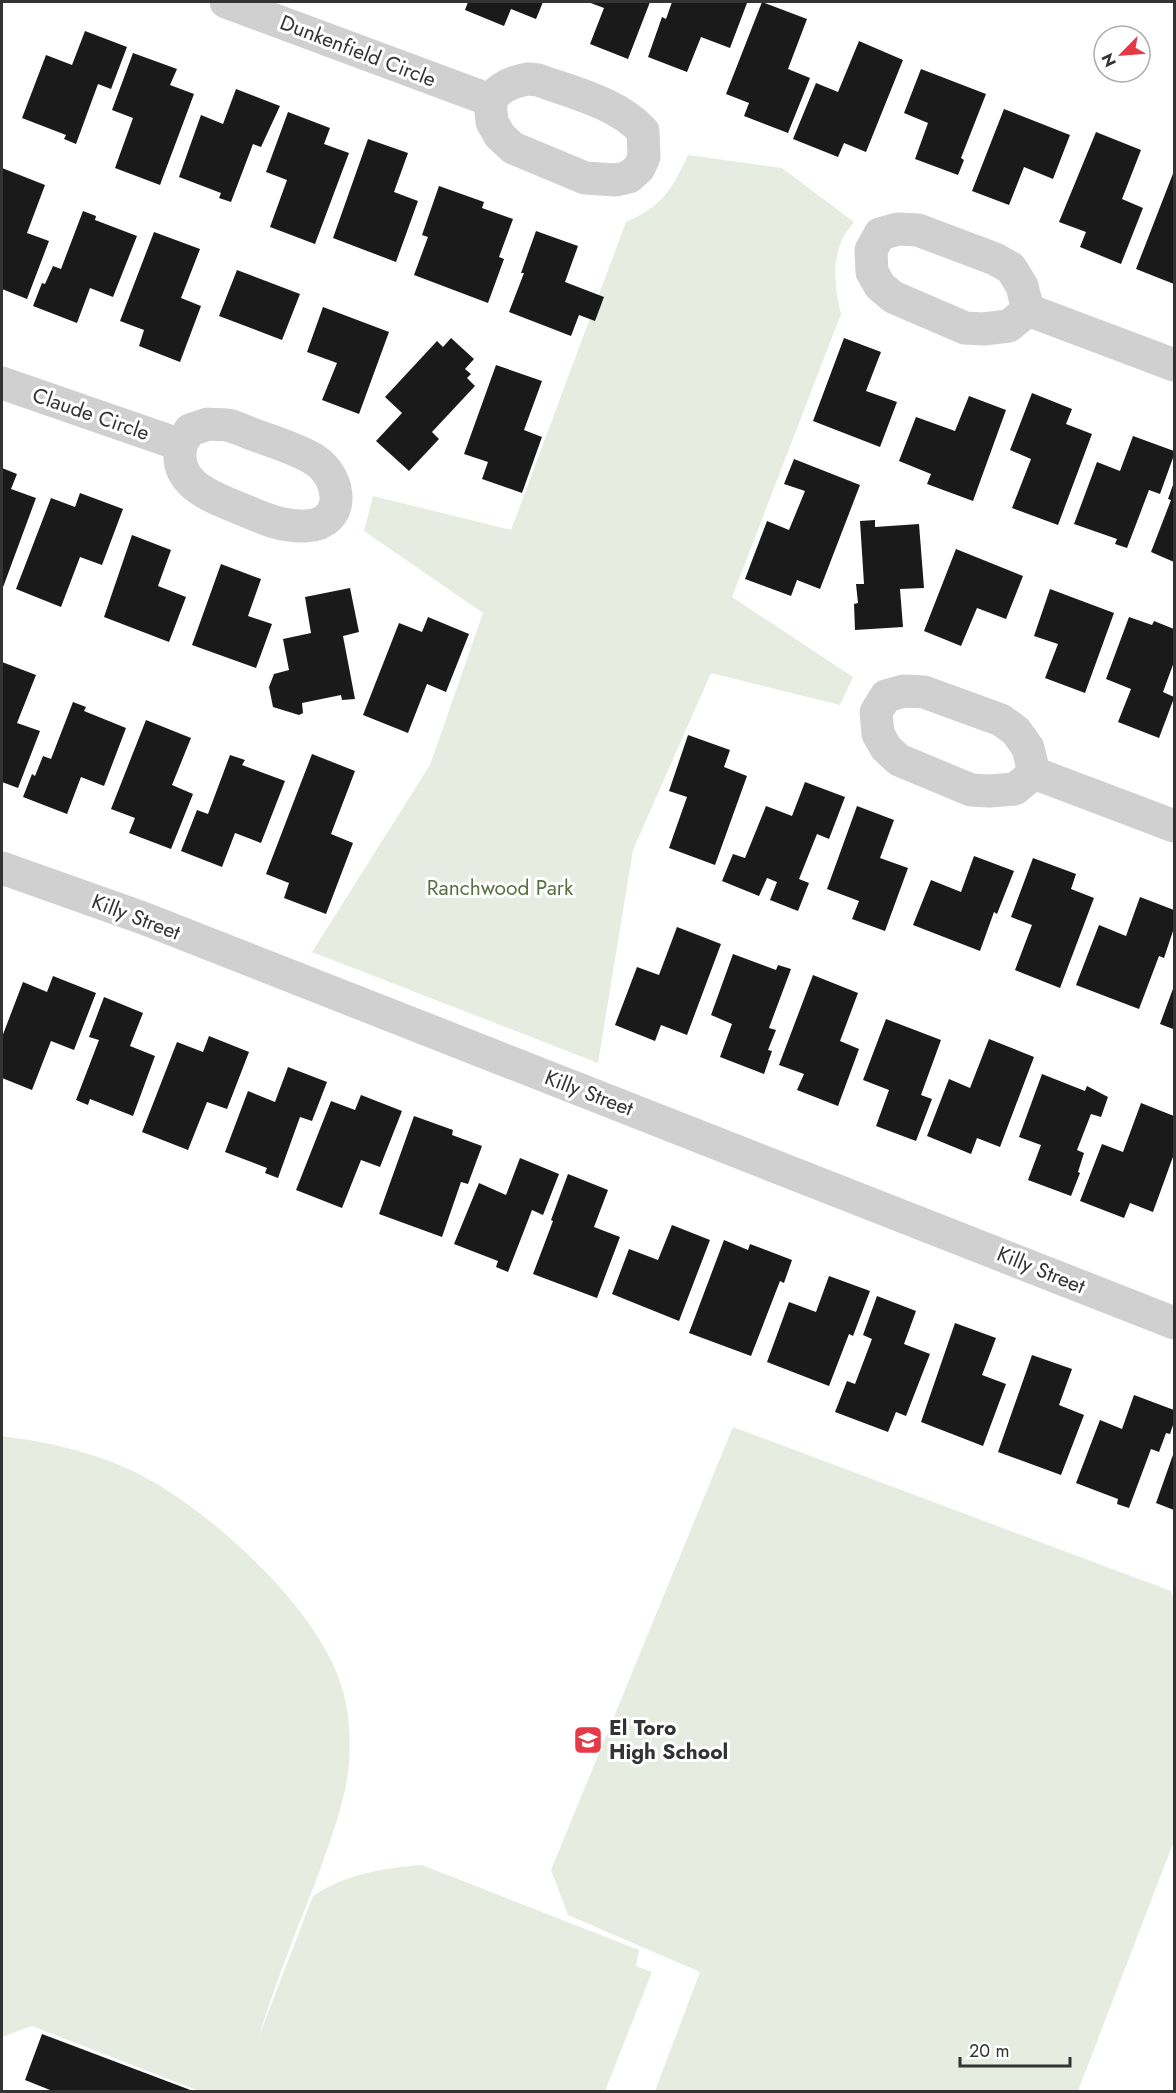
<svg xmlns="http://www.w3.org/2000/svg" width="1176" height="2093" viewBox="0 0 1176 2093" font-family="Jost,sans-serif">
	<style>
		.green { fill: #e6ecdf }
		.building { fill: #1a1a1a }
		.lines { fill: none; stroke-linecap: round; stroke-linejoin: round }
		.minor { stroke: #d0d0d0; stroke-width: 33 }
		.labels { text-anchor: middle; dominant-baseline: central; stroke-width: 6; stroke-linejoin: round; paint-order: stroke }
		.street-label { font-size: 21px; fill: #333; stroke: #fff }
		.park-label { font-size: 21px; fill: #56703f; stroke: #fff }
		.poi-label { font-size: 21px; font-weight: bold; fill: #333; stroke: #fff; text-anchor: start }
	</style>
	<rect width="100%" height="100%" fill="#fff"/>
	<path class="green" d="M688 155 782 168 854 222C850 228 843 235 841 242 832 266 835 290 841 314L732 597 853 677 840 705 711 673 633 850 598 1063 312 952 430 765 483 613 364 531 373 496 511 530 626 222C662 206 672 190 688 155Z
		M733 1427 1171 1591 1174 1600V1841L1078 2091H655L700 1972 568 1915 551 1870Z
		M2 1436C47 1442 95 1452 137 1473 208 1509 309 1600 338 1676 349 1705 351 1734 349 1765 346 1799 331 1838 320 1870 299 1925 276 1980 259 2036L313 1896C345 1874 384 1868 422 1865L639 1950 636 1966 652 1972 605 2091H199L32 2026 2 2037Z"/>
	<path class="building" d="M468 2H543L536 19 511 9 504 26 465 10Z
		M588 2H650L628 59 590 44 604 8Z
		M672 2H743L747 3 730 48 701 37 687 72 648 57 662 17 666 19Z
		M762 2 807 19 788 69 810 78 788 133 744 116 749 103 726 94Z
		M85 31 127 47 111 89 98 84 76 144 64 139 66 135 22 118 46 55 72 65Z
		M859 41 903 60 866 152 844 143 838 157 793 139 816 83 838 92Z
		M133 53 177 69 170 85 194 94 160 185 115 168 133 118 112 110Z
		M921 69 986 94 961 158 964 160 958 175 915 159 928 123 904 113Z
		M236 89 280 106 261 147 253 144 231 202 219 198 221 193 179 177 201 115 223 124Z
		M1004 109 1070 135 1053 179 1024 167 1009 205 972 191Z
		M288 112 330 128 324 144 349 153 315 244 270 227 287 180 266 172Z
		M1096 132 1141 150 1122 199 1143 208 1121 264 1080 247 1086 232 1059 222Z
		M368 139 408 153 394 192 418 201 396 262 333 238Z
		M2 168 45 185 27 233 49 241 27 299 2 289Z
		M1174 171V284L1136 269Z
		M439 186 484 202 482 208 513 219 499 257 504 259 488 303 414 275 428 237 422 235Z
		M83 211 96 216 95 220 137 236 113 297 90 288 77 323 33 306 42 283 45 284 53 266 61 269Z
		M536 231 578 246 565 282 604 297 595 321 579 315 571 336 509 312 524 273H521Z
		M154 232 200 249 181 298 201 306 180 362 139 346 144 330 120 321Z
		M237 270 300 294 282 340 219 316Z
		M323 307 389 332 359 414 322 400 337 363 307 352Z
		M451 338 474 359 465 369 471 374 467 378 475 386 432 432 439 439 409 471 376 441 402 413 385 397 437 341 443 347Z
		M844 338 881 352 866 391 897 402 880 447 813 421Z
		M496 365 542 381 524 430 542 437 522 493 482 479 488 462 464 454Z
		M1032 393 1072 409 1066 424 1092 434 1058 525 1012 508 1031 459 1010 450Z
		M969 396 1006 410 973 501 927 484 931 474 899 461 916 417 955 431Z
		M1133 436 1174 451V455L1160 494 1149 490 1127 548 1115 544 1117 539 1074 524 1097 462 1120 471Z
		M794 459 860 485 820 589 797 580 791 596 745 579 767 521 789 530 805 491 784 484Z
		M2 468 17 474 11 489 36 498 2 590Z
		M1174 482V562L1151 552 1171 500 1168 499Z
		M80 493 123 509 102 565 80 557 61 607 16 589 51 498 75 507Z
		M875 520V527L919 524 924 588 900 589 903 627 855 630 854 604 858 603 856 584H864L860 521Z
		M132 535 171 550 158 586 186 597 169 642 104 617Z
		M956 549 1023 576 1006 619 977 608 961 646 924 631Z
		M221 564 261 579 248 616 272 624 256 668 192 645Z
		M350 588 359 632 343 636 355 699 342 700 341 695 302 703 303 713 299 715 273 707 269 687 274 674 289 670 283 639 311 633 305 597Z
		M1050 589 1114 613 1085 693 1045 678 1058 644 1034 636Z
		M428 617 469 634 446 692 427 684 408 733 363 715 399 623 422 632Z
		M1129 617 1152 625 1154 621 1174 629V662L1163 692 1174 697V698L1159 738 1118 722 1131 689 1106 679Z
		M2 662 36 675 17 723 40 731 18 788 2 782Z
		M73 702 86 707 84 711 126 728 104 786 81 777 67 814 23 797 32 774 35 776 43 756 51 759Z
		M146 720 191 738 172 785 193 794 171 849 129 833 135 818 111 809Z
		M688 735 730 750 724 767 747 776 715 865 669 848 687 797 669 791Z
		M312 754 355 771 331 834 353 843 326 914 284 898 289 883 266 874Z
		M230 755 245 760 242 765 285 781 261 843 235 833 222 867 181 851 197 810 208 814Z
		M805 782 845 797 829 839 817 834 799 879 809 883 798 911 770 900 777 882 767 878 759 896 722 881 733 854 745 858 766 806 792 816Z
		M857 806 894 820 880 858 908 868 885 931 852 919 859 901 827 889Z
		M974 856 1014 871 997 914 994 912 980 951 913 925 931 880 961 892Z
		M1033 858 1076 874 1071 889 1094 898 1060 988 1015 970 1032 925 1011 917Z
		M1140 897 1174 910V928L1164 958 1159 956 1139 1009 1076 985 1099 925 1126 936Z
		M677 927 721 944 687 1035 661 1025 655 1041 615 1025 637 967 659 975Z
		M733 954 776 970 778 965 791 969 769 1028 776 1030 768 1050 772 1051 764 1074 720 1057 732 1024 711 1015Z
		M813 975 858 993 840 1041 859 1049 838 1106 797 1090 804 1074 779 1065Z
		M53 976 96 993 74 1050 51 1041 32 1090 2 1078V1037L23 982 47 992Z
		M1174 986V1024L1173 1029 1160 1024Z
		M104 997 143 1013 130 1046 155 1056 133 1116 90 1099 88 1105 76 1100 99 1040 89 1037Z
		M886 1019 941 1040 921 1095 932 1099 916 1141 876 1126 889 1090 863 1080Z
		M209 1036 249 1052 227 1109 207 1102 188 1150 142 1132 177 1042 203 1052Z
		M989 1039 1034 1057 1000 1147 977 1138 971 1154 927 1136 949 1079 970 1088Z
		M288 1067 327 1082 312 1121 300 1117 278 1178 265 1173 267 1168 225 1152 248 1091 275 1102Z
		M1042 1074 1085 1091 1087 1086 1108 1097 1101 1117 1091 1114 1077 1150 1084 1153 1078 1172 1080 1173 1071 1196 1028 1180 1041 1145 1019 1137Z
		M361 1095 402 1111 380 1167 361 1160 342 1208 296 1190 331 1101 355 1110Z
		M1141 1103 1174 1116V1154L1153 1212 1130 1203 1124 1218 1080 1201 1102 1144 1123 1152Z
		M414 1116 453 1130 452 1135 482 1146 468 1184 461 1182 442 1237 379 1214Z
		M520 1158 559 1174 543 1215 532 1210 508 1272 496 1267 498 1261 454 1244 479 1183 506 1195Z
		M568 1174 608 1190 594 1227 620 1237 597 1298 533 1274 553 1221 551 1220Z
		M672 1225 710 1240 679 1321 612 1294 629 1249 658 1260Z
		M724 1240 748 1250 750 1244 792 1260 784 1283 780 1281 751 1356 689 1333Z
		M829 1276 870 1291 853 1336 849 1334 829 1386 767 1362 789 1302 816 1312Z
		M877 1296 916 1311 904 1344 930 1354 906 1416 896 1412 888 1432 835 1412 847 1381 855 1384 872 1339 863 1335Z
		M955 1323 996 1338 982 1375 1006 1384 983 1446 921 1422Z
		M1032 1355 1072 1369 1059 1405 1084 1415 1061 1475 998 1452Z
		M1134 1395 1174 1410V1422L1170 1434 1166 1433 1159 1452 1151 1449 1129 1508 1117 1504 1118 1499 1076 1483 1100 1420 1122 1429Z
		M1174 1452V1510L1156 1503Z
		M42 2034 193 2091V2092H55L25 2080Z"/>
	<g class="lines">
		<path class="minor" d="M226 2 490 100
			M528 79 538 80C574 93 617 103 643 131L644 157 639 168 629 177 616 180 585 178 513 148 500 136 492 122 490 100C500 87 511 82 528 79Z
			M898 229 918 230 995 259 1011 268 1022 286 1028 310 1009 326 983 329 965 328 893 297 880 286 872 272 871 250 880 234Z
			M1028 310 1174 365
			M2 383 181 445
			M208 424C214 425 220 424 226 425 235 426 244 431 252 434 273 442 296 448 315 460 342 478 347 524 306 526 282 527 262 518 241 509 213 497 173 485 181 446 182 441 187 435 190 430Z
			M904 691 924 692 1001 720 1016 731 1028 748 1034 773 1015 789 989 791 971 790 899 760 886 748 878 734 876 712 886 696Z
			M1034 773 1174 826
			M2 868 143 918 1174 1323"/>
	</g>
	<defs>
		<g id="school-square" transform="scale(1.5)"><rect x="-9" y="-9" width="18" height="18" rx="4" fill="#e63946" stroke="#fff"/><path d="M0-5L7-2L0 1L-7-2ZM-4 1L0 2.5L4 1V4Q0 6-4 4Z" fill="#fff"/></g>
	</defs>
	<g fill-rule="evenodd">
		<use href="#school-square" x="588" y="1740"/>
	</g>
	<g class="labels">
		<g class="street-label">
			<text transform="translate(358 51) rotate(21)">Dunkenfield Circle</text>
			<text transform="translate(91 414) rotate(19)">Claude Circle</text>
			<text transform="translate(136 917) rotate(21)">Killy Street</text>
			<text transform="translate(589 1093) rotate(21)">Killy Street</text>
			<text transform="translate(1041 1270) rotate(22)">Killy Street</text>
		</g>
		<g class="park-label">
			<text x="500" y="888">Ranchwood Park</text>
		</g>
		<g class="poi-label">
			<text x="609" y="1728">El Toro<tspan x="609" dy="24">High School</tspan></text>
		</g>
	</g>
	<rect width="1176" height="2093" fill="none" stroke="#333333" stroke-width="6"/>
	<g transform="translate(1122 54) rotate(245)"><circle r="28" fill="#ffffff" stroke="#adadad" stroke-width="1.5"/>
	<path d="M0-4.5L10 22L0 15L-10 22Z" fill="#e63946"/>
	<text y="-9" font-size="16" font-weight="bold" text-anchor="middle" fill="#333333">N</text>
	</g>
	<path d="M960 2057v9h110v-9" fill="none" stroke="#333333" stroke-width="3"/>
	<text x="969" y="2057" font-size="18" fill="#333333" stroke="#ffffff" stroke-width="4.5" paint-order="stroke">20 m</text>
</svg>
